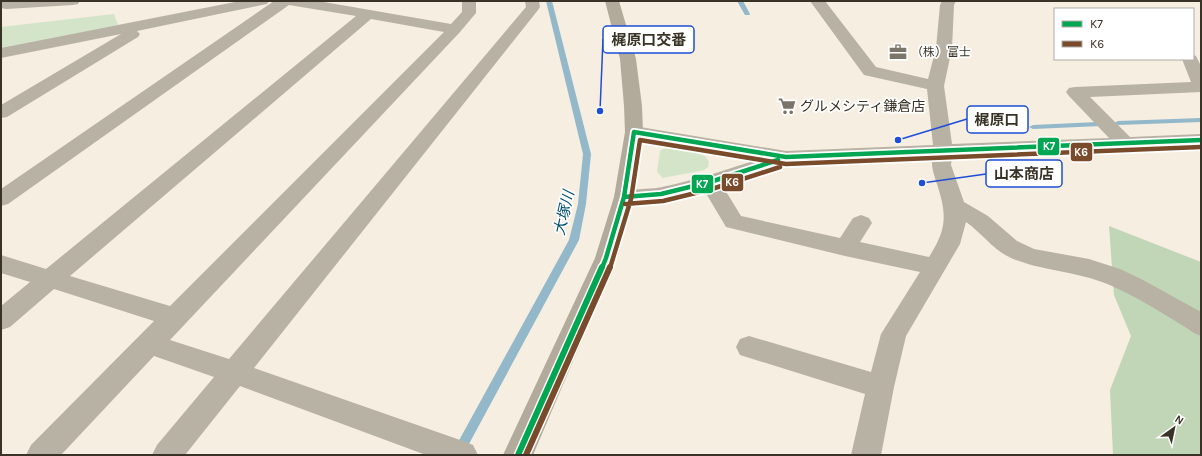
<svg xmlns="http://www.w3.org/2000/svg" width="1202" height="456" viewBox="0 0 1202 456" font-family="Karla,'Noto Sans JP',sans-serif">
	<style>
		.green { fill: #d4e4c9 }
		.forest { fill: #c1d5b7 }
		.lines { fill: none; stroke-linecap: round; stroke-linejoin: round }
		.stream { fill: #92b8ca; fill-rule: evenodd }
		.minor { fill: #b8b2a4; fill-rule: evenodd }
		.major { fill: #b2ab9c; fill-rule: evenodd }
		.bus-1-far1-casing { stroke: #fff; stroke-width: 8 }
		.bus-1-casing { stroke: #fff; stroke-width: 9 }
		.bus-2-far1-casing { stroke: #fff; stroke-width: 8 }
		.bus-2-casing { stroke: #fff; stroke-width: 9 }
		.bus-1-far1 { stroke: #00a651; stroke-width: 4.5 }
		.bus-1 { stroke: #00a651; stroke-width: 6 }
		.bus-2-far1 { stroke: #7a4b2a; stroke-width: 4.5 }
		.bus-2 { stroke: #7a4b2a; stroke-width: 6 }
		.labels { text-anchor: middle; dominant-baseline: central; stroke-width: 3.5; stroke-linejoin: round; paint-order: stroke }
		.far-poi-label { font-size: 12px; fill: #393327; stroke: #fff; text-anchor: start }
		.poi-label { font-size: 14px; fill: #393327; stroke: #fff; text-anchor: start }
		.water-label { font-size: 15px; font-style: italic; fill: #005070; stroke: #fff }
		.leader { fill: none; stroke: #1d4ed8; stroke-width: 1.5 }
		.callout-dot { fill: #1d4ed8; stroke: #fff; stroke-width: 1.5 }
		.callout { fill: #fff; stroke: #1d4ed8; stroke-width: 1.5 }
		.callout-label { font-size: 15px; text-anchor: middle; font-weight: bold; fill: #393327 }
		.line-badge { stroke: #fff; stroke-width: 1.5 }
		.badge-label { font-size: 11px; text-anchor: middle; font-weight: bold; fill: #fff }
	</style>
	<rect width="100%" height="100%" fill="#f6eee0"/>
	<path class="green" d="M114 14 118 25 1 49V27Z
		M668 146 696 153 705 156 709 162 708 167 704 170 663 178 657 172 660 151Z"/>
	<path class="forest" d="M1109 226 1201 262V455H1113L1110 390 1131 336 1114 295Z"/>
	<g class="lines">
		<path class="stream" d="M546 1H552L591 154 586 204 579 240 463 455H451L569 240 578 204 583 154Z
			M737 1H743L750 14 749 15H745Z
			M1201 118V122L1118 125 1114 123 1118 121Z
			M1098 122H1101V126L1033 129 1029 127 1033 125Z"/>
		<path class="minor" d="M4 1H80L78 4 73 5 6 9 1 8V2Z
			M240 1H269L267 4 262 5 137 31 140 34 138 37 7 117 1 118V105L121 34 1 58V48Z
			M274 1H318L451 24 462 12V1H476V13L460 32 170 340 229 359 526 7 525 1H539L540 7 538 10 254 368 463 441 473 445 478 455H426L240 386 185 455H152L157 445 214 377 154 356 61 455H26L31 445 154 321 54 289 10 327 1 330V306L30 282 1 273V255L46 269 356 16 289 5 8 204 1 206V189ZM371 19 444 32 170 306 70 276Z
			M810 1H825L876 67 928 79 936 48 940 5 942 1H956L954 5 952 48 944 86 952 144 1109 138 1069 96 1066 92 1069 88 1075 87 1191 82 1182 59H1193V55L1196 56 1201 66V92L1090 97 1130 137 1201 134V146L952 156 951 165 964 202 988 216 1017 241 1034 249 1089 259 1120 269 1143 280 1201 312V336C1192 333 1188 328 1180 324 1159 311 1137 297 1114 287 1081 271 1044 272 1011 258 993 250 982 233 966 222L960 244 906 336 894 387 881 455H851L865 394 740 355 736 347 740 339 749 336 871 372 881 334 920 272 845 256 726 227 704 190C680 196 641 209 617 202L614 197 617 192C632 188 647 190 662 187 696 180 728 169 760 159L627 136 625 132 627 128 634 126 786 151 933 145 927 89 864 75ZM932 157C931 167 934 175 937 184 947 215 947 229 929 257L860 242 872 223 869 218 861 215 853 218 840 238 741 216 722 185 788 163Z"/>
		<path class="major" d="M605 1H619L636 59 642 106 643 132 634 197 617 258 533 455H503L595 258 614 197 625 132 624 106 620 59Z"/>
		<g class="bus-1-far1-casing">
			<path id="bus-1-far1" d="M624 197 661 194 710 182 778 160
				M602 268 606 258 624 197 634 132 786 157 1201 140"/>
		</g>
		<g class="bus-1-casing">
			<path id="bus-1" d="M518 455 602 267"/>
		</g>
		<g class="bus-2-far1-casing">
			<path id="bus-2-far1" d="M625 204 663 201 712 189 780 167
				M610 268 631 199 640 140 786 164 1201 147"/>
		</g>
		<g class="bus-2-casing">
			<path id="bus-2" d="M526 455 610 267"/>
		</g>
		<use href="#bus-1-far1" class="bus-1-far1"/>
		<use href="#bus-1" class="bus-1"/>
		<use href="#bus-2-far1" class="bus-2-far1"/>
		<use href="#bus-2" class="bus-2"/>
	</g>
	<defs>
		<g id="office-bare" transform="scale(1.38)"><path d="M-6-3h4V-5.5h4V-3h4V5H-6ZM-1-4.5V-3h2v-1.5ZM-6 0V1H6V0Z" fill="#7b7468" stroke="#fff" stroke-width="2.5" paint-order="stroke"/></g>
		<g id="supermarket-bare" transform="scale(1.38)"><path d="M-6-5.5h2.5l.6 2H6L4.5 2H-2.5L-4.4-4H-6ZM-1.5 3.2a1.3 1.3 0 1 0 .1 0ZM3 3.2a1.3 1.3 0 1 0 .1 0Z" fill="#7b7468" stroke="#fff" stroke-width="2.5" paint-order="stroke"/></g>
	</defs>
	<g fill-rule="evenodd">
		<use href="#office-bare" x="898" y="52"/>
		<use href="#supermarket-bare" x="787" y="106"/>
	</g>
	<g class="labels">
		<g class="far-poi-label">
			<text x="911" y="52">（株）富士</text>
		</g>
		<g class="poi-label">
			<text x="800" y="106">グルメシティ鎌倉店</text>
		</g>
		<g class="water-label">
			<text transform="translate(564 213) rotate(-77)">大塚川</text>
		</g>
	</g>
	<path class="leader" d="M600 111L603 39M898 140L967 119M922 183L986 174"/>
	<g class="callout-dot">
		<circle cx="600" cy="111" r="4"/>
		<circle cx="898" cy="140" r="4"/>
		<circle cx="922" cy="183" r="4"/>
	</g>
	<g class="callout">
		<rect x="603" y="26" width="91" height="27" rx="4"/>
		<rect x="967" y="106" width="61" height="27" rx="4"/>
		<rect x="986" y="160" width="76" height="27" rx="4"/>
	</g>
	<g class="callout-label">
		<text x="649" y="45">梶原口交番</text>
		<text x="997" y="125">梶原口</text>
		<text x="1024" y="179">山本商店</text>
	</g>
	<g class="line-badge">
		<rect x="1037" y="137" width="23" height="19" rx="4" fill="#00a651"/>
		<rect x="1070" y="142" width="23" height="20" rx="4" fill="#7a4b2a"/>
		<rect x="721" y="173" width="23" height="19" rx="4" fill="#7a4b2a"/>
		<rect x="691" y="174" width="23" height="20" rx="4" fill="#00a651"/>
	</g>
	<g class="badge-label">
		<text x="1049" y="150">K7</text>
		<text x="1081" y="156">K6</text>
		<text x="732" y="186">K6</text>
		<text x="702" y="188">K7</text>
	</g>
	<rect width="1202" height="456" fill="none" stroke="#393327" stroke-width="4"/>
	<rect x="1054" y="8" width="140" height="52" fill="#ffffff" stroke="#b0ada9"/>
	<rect x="1062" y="21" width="20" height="6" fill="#00a651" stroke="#b0ada9"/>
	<text x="1090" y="28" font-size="12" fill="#393327">K7</text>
	<rect x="1062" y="41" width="20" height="6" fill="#7a4b2a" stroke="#b0ada9"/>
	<text x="1090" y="48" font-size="12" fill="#393327">K6</text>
	<g transform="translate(1174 428) rotate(33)" stroke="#ffffff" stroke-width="3" paint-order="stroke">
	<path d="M0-3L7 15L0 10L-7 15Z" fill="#393327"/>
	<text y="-6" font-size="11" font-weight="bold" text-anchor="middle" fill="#393327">N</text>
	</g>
</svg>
